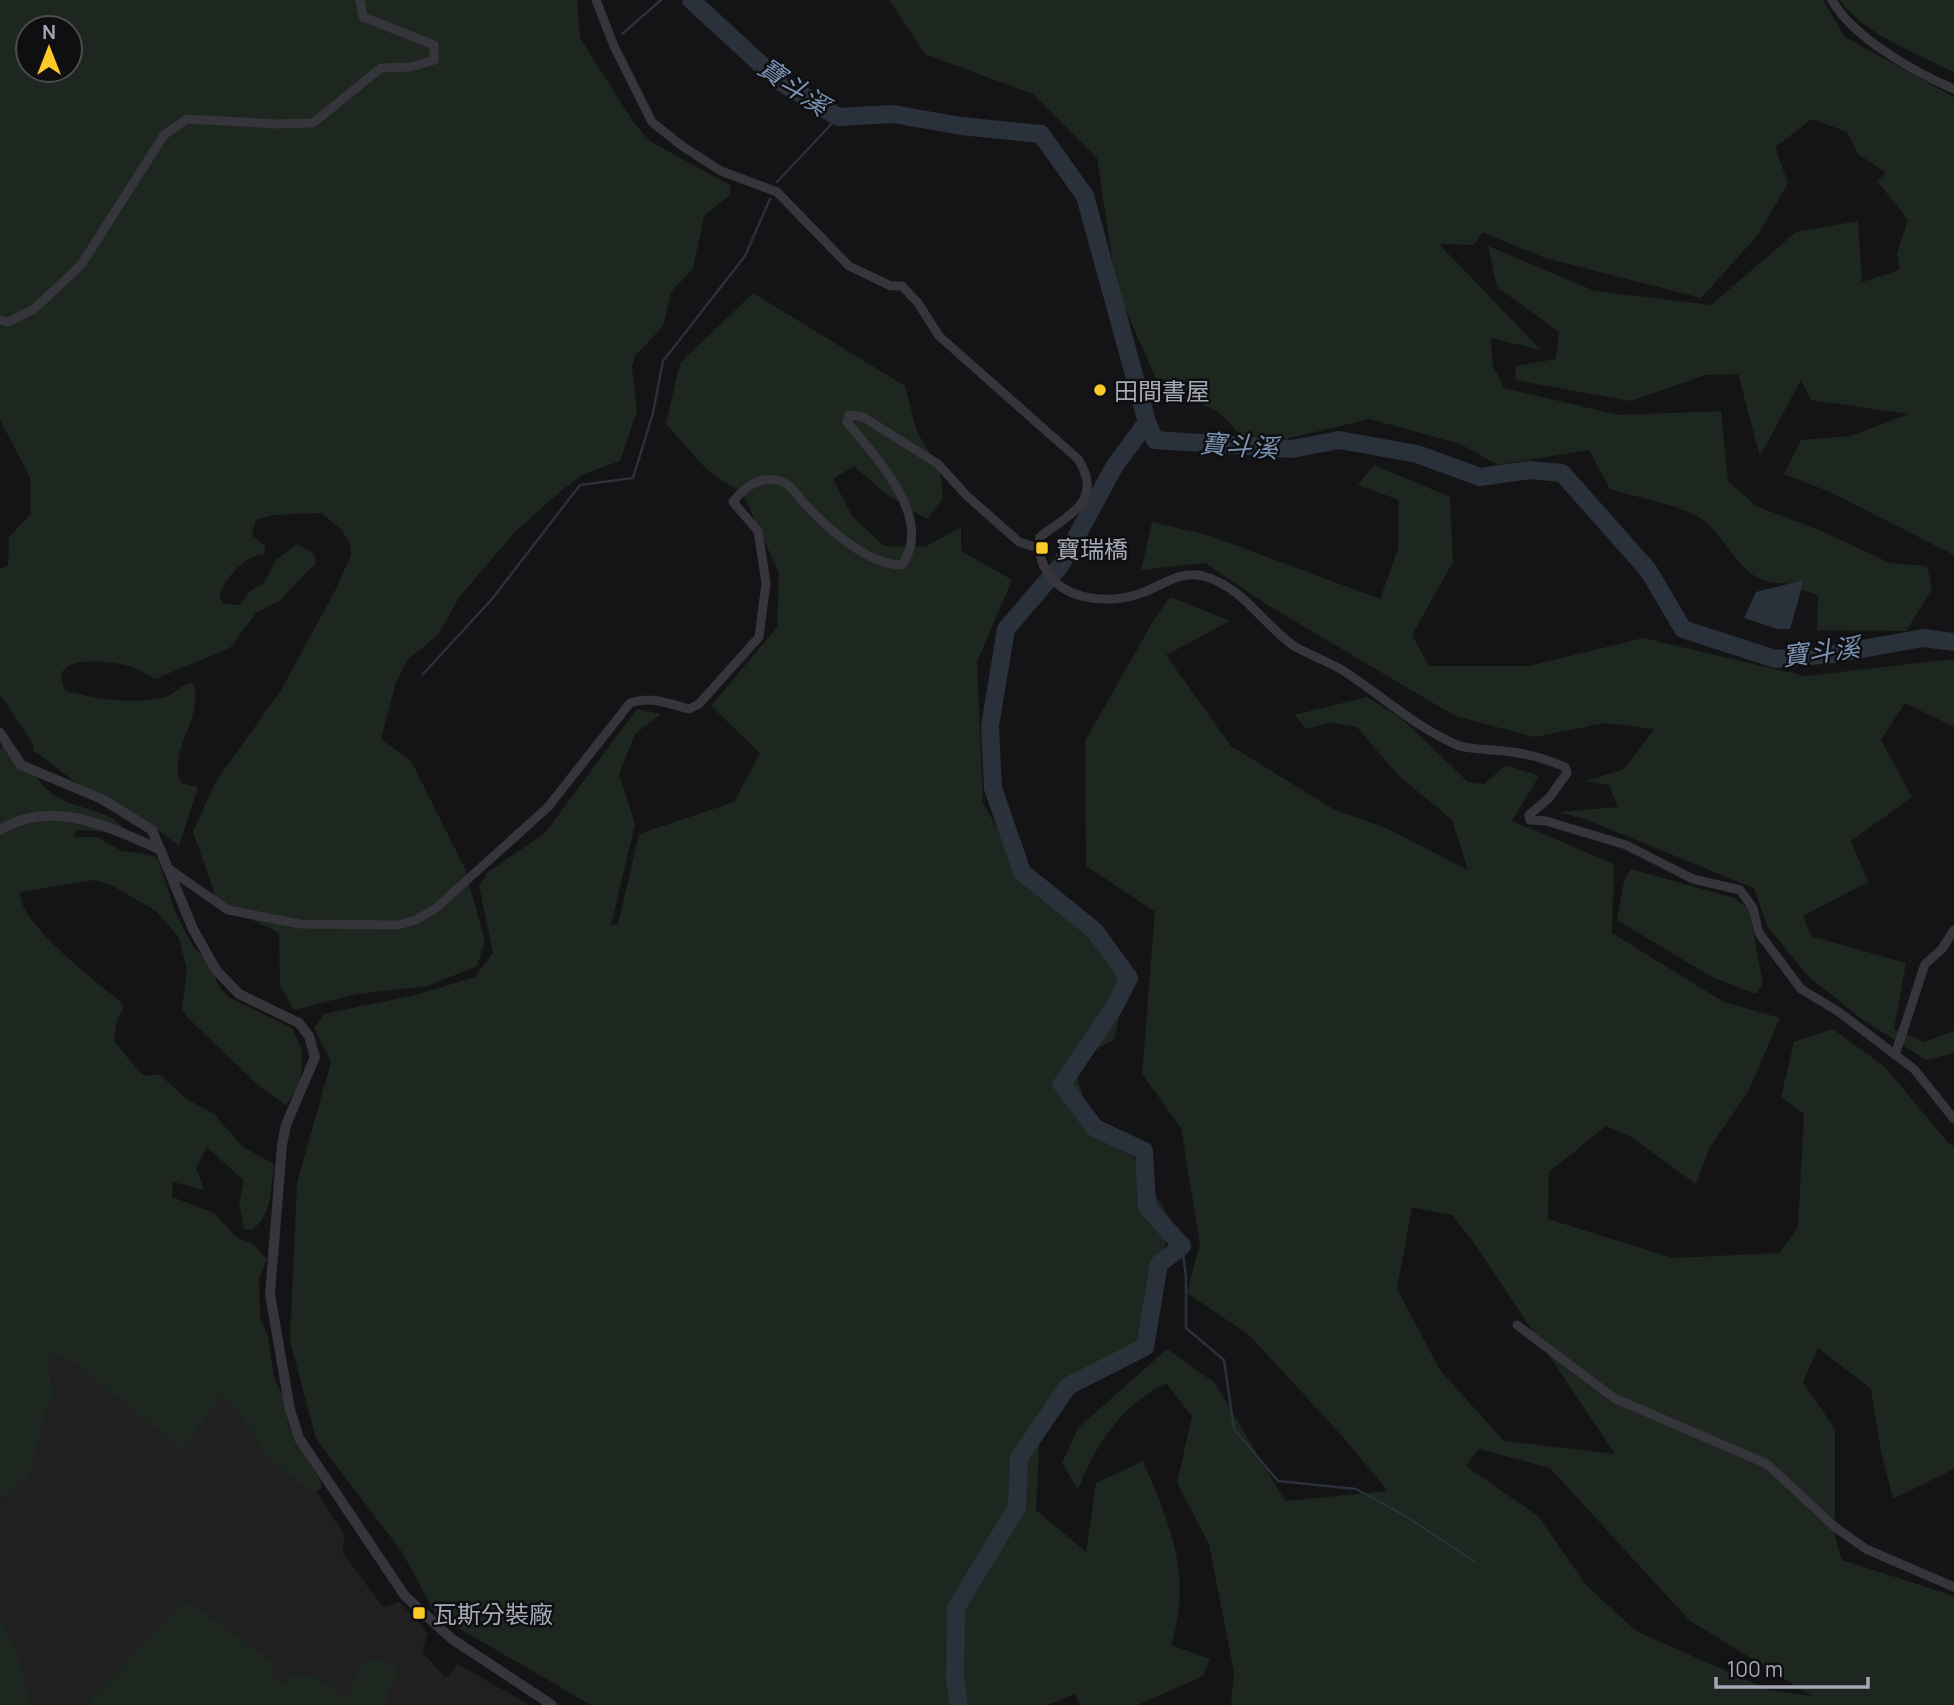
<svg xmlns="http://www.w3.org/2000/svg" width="1954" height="1705" viewBox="0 0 1954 1705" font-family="Manrope,'Noto Sans TC',sans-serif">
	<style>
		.built { fill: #202023 }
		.green { fill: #1e2620; fill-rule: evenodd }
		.water { fill: #2a313a }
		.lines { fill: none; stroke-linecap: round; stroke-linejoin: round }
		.stream { stroke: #2a313a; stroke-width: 2.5 }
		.river { stroke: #2a313a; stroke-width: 18 }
		.minor { stroke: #35353b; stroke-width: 9 }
		.tertiary { stroke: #35353b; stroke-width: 10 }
		.poi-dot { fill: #fbca27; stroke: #0f0f11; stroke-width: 2.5 }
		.labels { text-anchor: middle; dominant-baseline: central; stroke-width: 5; stroke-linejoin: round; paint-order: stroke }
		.poi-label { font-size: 24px; fill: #a5a9b7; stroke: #0f0f11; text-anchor: start }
		.water-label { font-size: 26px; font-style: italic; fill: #7a93b4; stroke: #0f0f11 }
	</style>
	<rect width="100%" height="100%" fill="#141416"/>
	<path class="built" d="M54 1355 222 1396 246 1423 259 1447 310 1491 317 1492 344 1534 343 1553 383 1607 400 1602 428 1633 422 1652 446 1678 458 1664 529 1705H386V1697L361 1664 347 1700 281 1684 186 1600 84 1705H31L16 1648 0 1618V1502L26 1477 33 1464 43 1420 54 1394 48 1366Z"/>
	<path class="green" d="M0 0H577L580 38 634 123 651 142 730 185 731 194 704 216 693 269 671 292 663 326 635 356 632 367 637 411 620 461 584 474 562 490 516 531 460 596 438 635 408 659 396 682 381 739 411 761 465 869 485 941 477 966 428 986 357 994 294 1010 280 986 279 933 218 903 193 832 215 783 281 690 337 587 351 555V547L343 531 322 513 274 515 256 520 252 535 265 546V554C246 554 223 579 219 598L224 604 240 605 250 591 264 583 276 560 297 544 314 554 316 563 279 601 256 613 230 648 155 679C147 675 138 668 129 666 111 661 43 652 66 691 96 699 134 705 165 697 176 694 181 683 193 683 205 717 167 750 181 783L198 787 179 846 146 821 74 781 33 750V743L0 695V569L8 566 9 537 31 514 30 477 0 420ZM28 28H70V70H28Z
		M889 0H1823L1845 37 1954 97V555L1830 492 1784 474 1801 440 1850 436 1909 414 1811 400 1801 380 1760 456 1738 374 1705 375 1631 401 1515 380 1516 366 1556 359 1559 332 1497 287 1488 246 1595 291 1711 305 1796 232 1858 221 1862 282 1900 270 1897 254 1908 220 1877 181 1886 173 1858 154 1847 132 1812 119 1775 147 1788 183 1758 235 1701 298 1545 258 1482 232 1474 245 1439 244 1541 350 1491 338 1493 366 1504 388 1619 415 1721 411 1728 481 1756 506 1824 532 1890 563 1927 566 1932 589 1906 631 1817 630 1818 595 1802 590 1804 581C1741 594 1739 550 1702 519 1689 508 1629 495 1610 489L1589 450 1498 465 1460 444 1370 419 1251 447 1220 413 1158 383 1117 291 1097 158 1033 94 925 54Z
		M1839 0H1954V72C1915 53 1866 35 1839 0Z
		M753 293 905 386 917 432 940 470 943 498 927 519 887 495 854 466 833 479 852 516 884 546 925 547 961 527V551L1012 580 977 662 983 803 1020 868 1076 917 1129 973 1114 1040 1072 1062 1086 1105 1133 1157 1172 1222 1160 1263 1153 1331 1041 1409 1036 1510 1086 1552 1096 1483 1143 1461C1170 1525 1193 1575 1171 1645L1210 1659 1203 1676 1138 1705H1080L1075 1694 1047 1705H591L436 1615 402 1552 316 1439 290 1341 297 1183 331 1062 314 1028 324 1014 419 994 475 977 493 953 479 886 488 872 545 833 637 709 661 714 635 734 619 774 635 824 611 925 618 924 639 834 734 802 760 753 711 706 777 627 779 573 743 494 707 470 666 424 680 363Z
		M1374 465 1450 497 1453 562 1412 635 1429 666H1529L1643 638 1805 676 1954 659V727L1905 703 1881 740 1912 797 1851 841 1868 882 1803 916 1811 936 1906 963 1894 1029 1924 1042 1954 1031V1053L1926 1060 1859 1017 1808 976 1767 926 1754 888 1587 820 1559 812 1618 807 1609 785 1586 781 1624 769 1654 729 1605 723 1534 737 1455 716 1269 606 1205 563 1141 570 1152 522 1208 535 1380 599 1398 549 1399 500 1358 485Z
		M1170 597 1230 621 1166 655 1231 746 1333 809 1386 828 1468 870 1452 820 1397 774 1357 727 1331 722 1307 729 1294 715 1367 697 1402 719 1468 782 1484 784 1506 765 1539 776 1512 821 1614 864 1612 933 1724 1002 1780 1018 1749 1090 1709 1149 1696 1184 1631 1137 1606 1126 1549 1172 1548 1219 1673 1258 1779 1253 1798 1228 1804 1114 1781 1097 1794 1042 1833 1029 1886 1068 1948 1143 1954 1146V1469L1893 1499 1881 1452 1871 1389 1818 1348 1803 1382 1835 1429V1538L1842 1560 1954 1596V1705H1231L1234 1673 1209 1544 1177 1483 1192 1416 1166 1383C1121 1406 1096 1443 1078 1490L1062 1463 1078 1428 1167 1349 1215 1383 1285 1501 1388 1491 1342 1436 1249 1335 1187 1293 1200 1243 1181 1128 1142 1074 1155 912 1086 866 1085 741 1155 618ZM1412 1207 1452 1215 1472 1240 1615 1454 1504 1441 1440 1370 1397 1289ZM1479 1449 1550 1468 1689 1620 1812 1696 1769 1690 1636 1631 1586 1585 1538 1516 1466 1466Z
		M4 743H11C29 761 34 783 57 797 80 811 112 808 128 834L83 830 76 831 74 837H97L122 851 151 855 158 859 176 914 193 946 208 963 220 988 230 998 292 1028 301 1047 302 1069 298 1089 286 1105 260 1087 186 1016 182 1009 187 969 178 936 156 911 113 886 94 880 20 892C18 923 97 982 120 1001L124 1007 117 1019 114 1040C117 1045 140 1074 144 1075 149 1077 154 1074 160 1075L187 1099 214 1114 242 1146 275 1165C269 1190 274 1213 252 1230L244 1229 239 1203 244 1181 207 1147 196 1168 204 1190 173 1182 172 1197 214 1213 237 1238 252 1243 267 1259 259 1279 260 1317 268 1337 274 1378 284 1398 289 1427 320 1480 322 1487 317 1492 310 1491 273 1462 259 1447 246 1423 222 1396 181 1449 73 1362 55 1355 48 1366 54 1394 43 1420 33 1464 27 1477 0 1501V749Z
		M1631 869 1734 898 1749 909 1763 984 1756 994 1712 977 1617 920 1624 881Z
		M186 1600 273 1662 271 1673 281 1684 297 1674 313 1676 347 1699 361 1664 370 1658 393 1665 398 1673 386 1697V1705H84Z
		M0 1618 16 1648 31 1705H0Z"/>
	<path class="water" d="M1804 580 1790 629H1777L1744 618 1756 592Z"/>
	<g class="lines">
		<path class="stream" d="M622 34 661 0
			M777 182 838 117
			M423 674 492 599 580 485 633 478 653 413 663 361 745 256 770 199
			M1182 1246 1186 1277V1328L1224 1360 1234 1429 1278 1481 1356 1489 1402 1514 1474 1561"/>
		<path class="river" d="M691 0 779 81 838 117 893 114 961 126 1041 134 1085 196 1147 422 1155 440 1292 449 1339 440 1417 454 1480 477 1530 470 1562 473 1648 570 1683 629 1775 659 1834 654 1923 638 1954 642
			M959 1705 955 1680 956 1608 1017 1507 1019 1458 1068 1386 1145 1347 1159 1264 1182 1246 1147 1207 1144 1151 1095 1128 1062 1084 1113 1009 1129 978 1095 931 1022 872 993 788 990 726 1006 629 1061 565 1114 467 1147 422"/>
		<path class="minor" d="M596 0 614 46 652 122 682 146 721 171 777 192 849 266 891 286H902L918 303 939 336 1078 459C1104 500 1071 513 1040 537 1037 552 1043 570 1054 581 1075 601 1111 603 1139 594 1161 587 1178 570 1203 576 1244 587 1261 623 1294 646 1309 655 1327 661 1342 670 1380 694 1415 727 1457 745 1471 750 1489 749 1504 751 1524 753 1547 759 1565 767L1567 773 1549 798 1529 815 1530 820 1546 821 1626 845 1693 879 1740 890 1753 908 1759 933 1801 989 1839 1012 1914 1069 1954 1119
			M1832 0C1852 37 1916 73 1954 89
			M0 320 8 322 34 309 81 265 164 135 187 119 277 124 313 123 381 68 411 67 434 60V45L363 17 360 0
			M169 869 228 910 300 924 398 925 416 920 436 908 548 807 630 703C652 696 667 703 689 709L699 704 759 637 766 583 758 531 733 502C744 487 761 475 780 481 791 484 796 494 803 502 826 527 867 565 902 565 935 518 876 458 847 422L849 415 863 417 938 464 966 495 1019 542 1038 548
			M1895 1055 1925 964 1942 949 1954 930
			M1517 1325 1614 1398 1767 1464 1835 1527 1866 1549 1954 1587"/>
		<path class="tertiary" d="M0 733 21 765 102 799 152 830 193 929 216 970 239 994 299 1023 309 1036 315 1057 286 1125 282 1145 270 1294 290 1410 299 1438 405 1596 452 1639 552 1705
			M0 830C53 797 111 828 161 850"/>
	</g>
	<g class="poi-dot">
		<circle cx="1100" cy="390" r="7"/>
		<rect x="1035" y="541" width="14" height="14" rx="3.5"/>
		<rect x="412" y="1606" width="14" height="14" rx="3.5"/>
	</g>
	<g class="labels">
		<g class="poi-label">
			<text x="1114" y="390">田間書屋</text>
			<text x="1056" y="548">寶瑞橋</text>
			<text x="433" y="1613">瓦斯分裝廠</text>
		</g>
		<g class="water-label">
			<text transform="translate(794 86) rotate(35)">寶斗溪</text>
			<text transform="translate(1239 445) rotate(4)">寶斗溪</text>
			<text transform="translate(1821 651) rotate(-7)">寶斗溪</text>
		</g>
	</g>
	<g transform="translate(49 49)"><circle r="33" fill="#0f0f11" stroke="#4b4d53" stroke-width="2"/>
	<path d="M0-5L12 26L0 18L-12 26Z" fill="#fbca27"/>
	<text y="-10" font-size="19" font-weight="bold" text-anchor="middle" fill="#a5a9b7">N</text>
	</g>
	<path d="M1716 1677v10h152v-10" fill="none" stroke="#a5a9b7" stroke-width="3.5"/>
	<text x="1727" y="1677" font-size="21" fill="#a5a9b7" stroke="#0f0f11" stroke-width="5" paint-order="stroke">100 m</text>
</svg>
